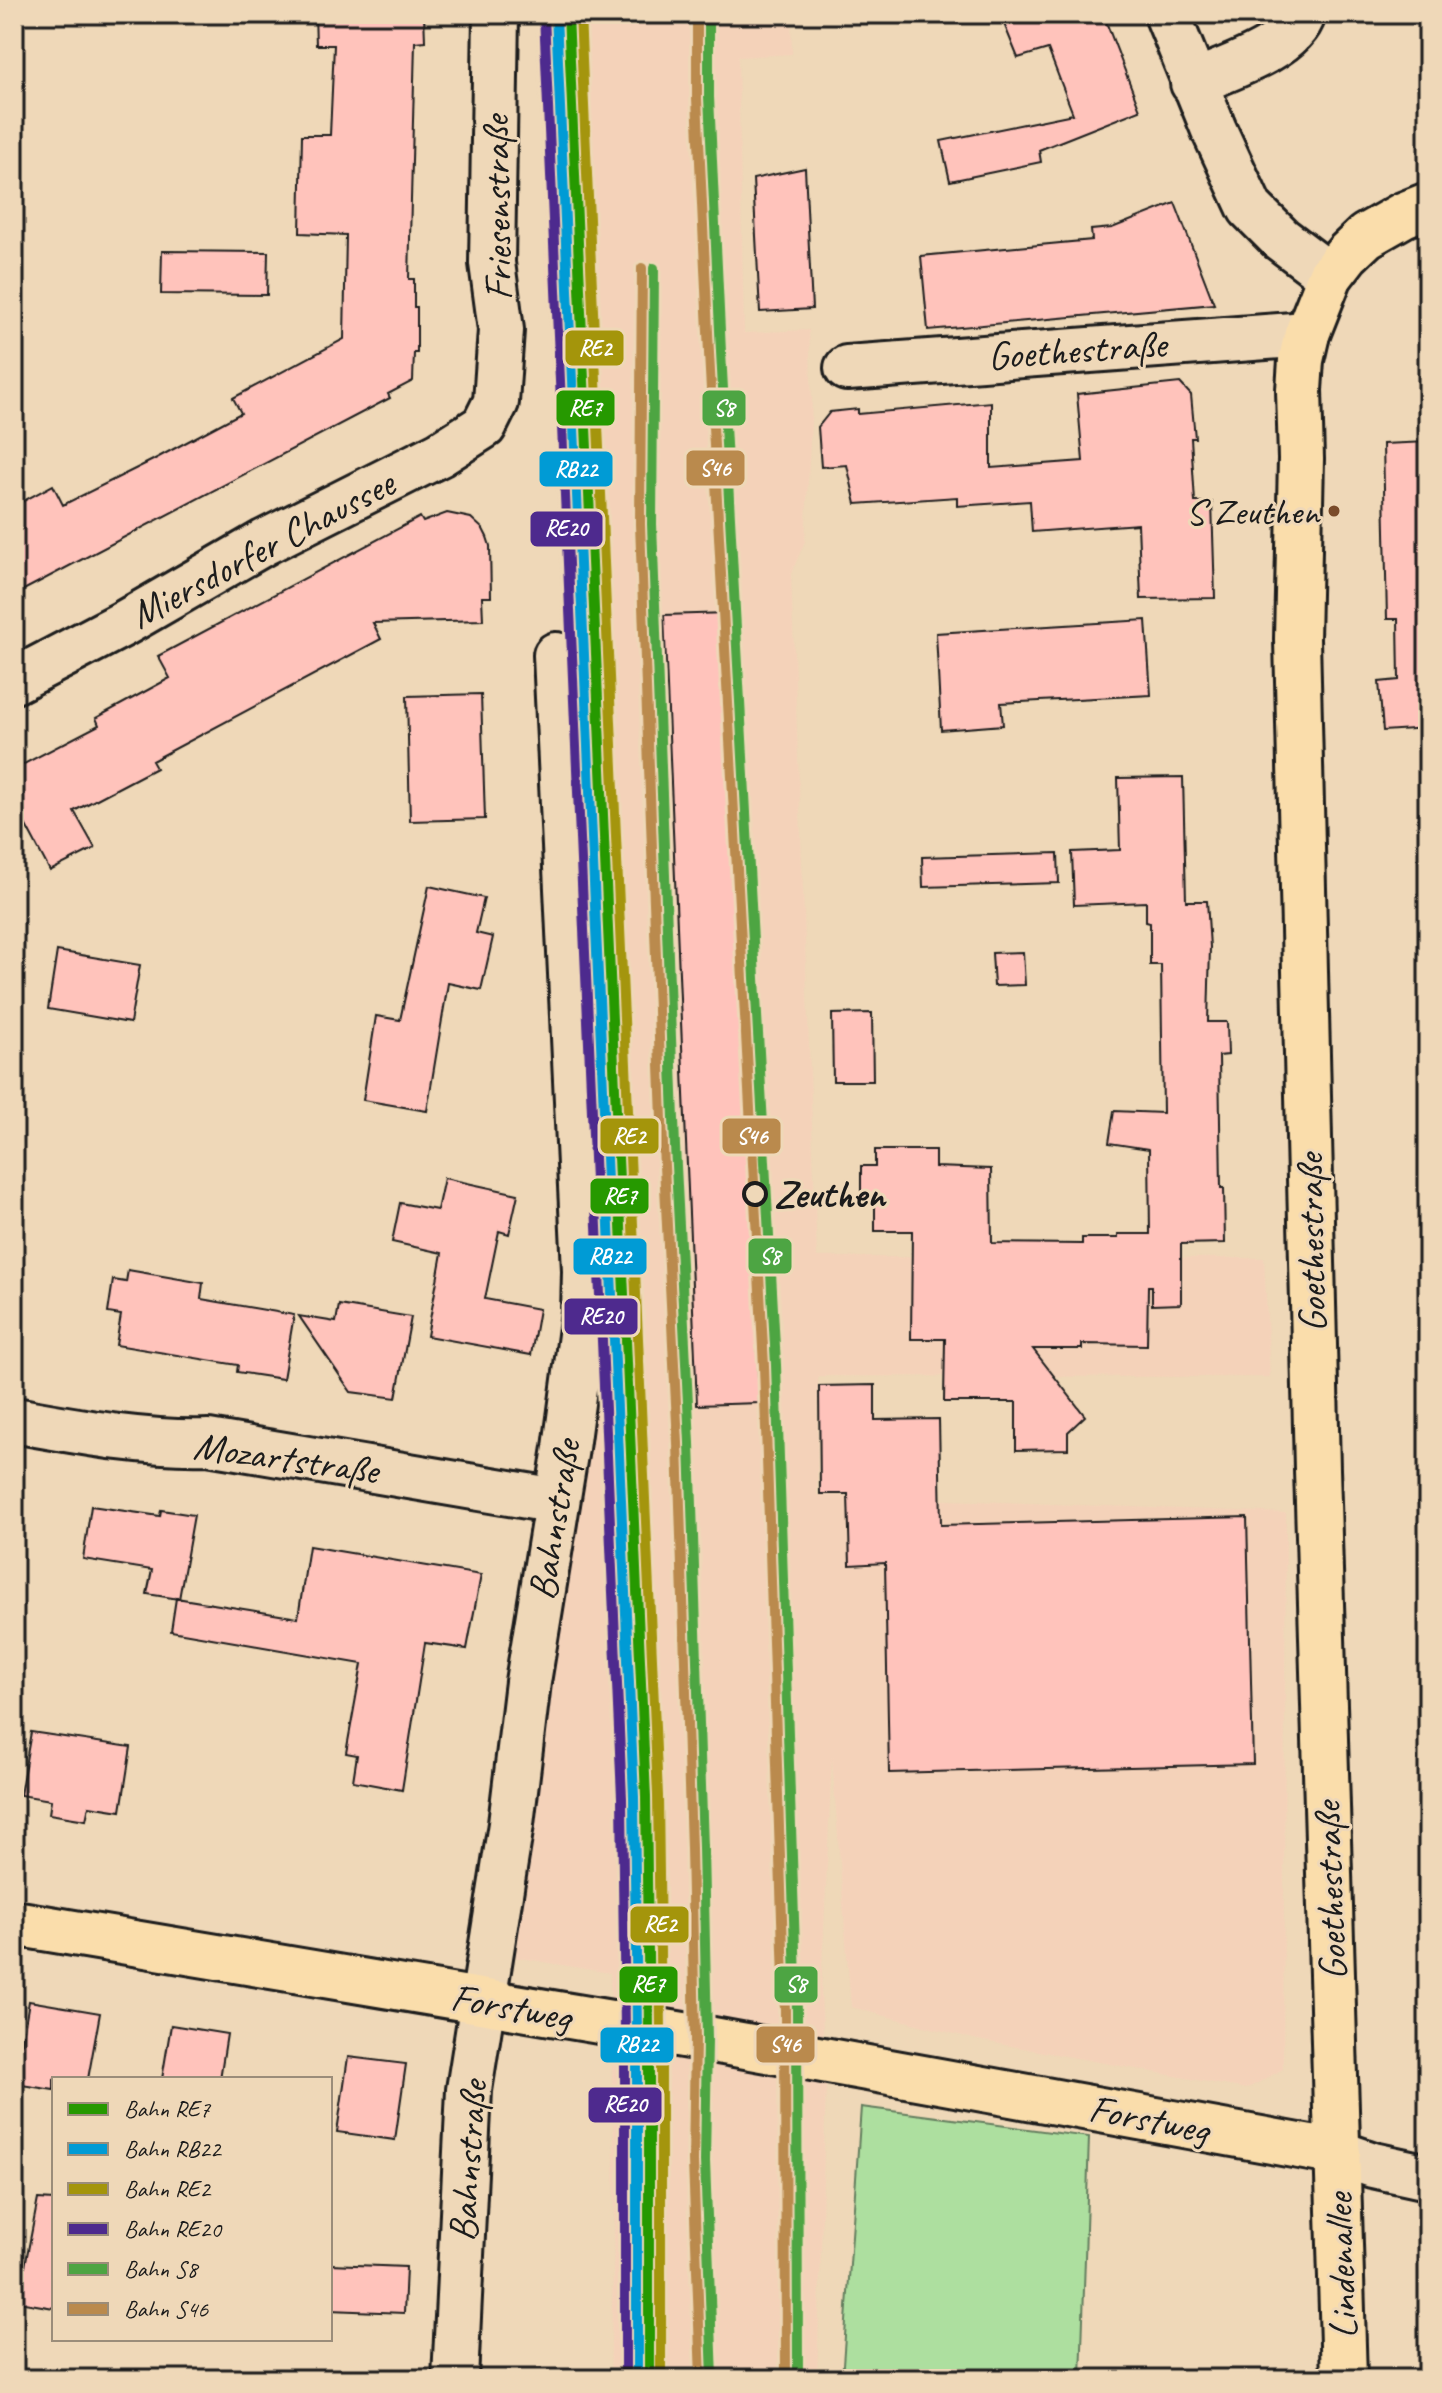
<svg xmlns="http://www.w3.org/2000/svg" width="1442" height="2393" viewBox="0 0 1442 2393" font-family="Caveat,sans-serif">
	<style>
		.built { fill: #f4d2b9 }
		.green { fill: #addf9f; stroke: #647e5e; stroke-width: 2 }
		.building { fill: #ffc3bb; stroke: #1c1c1c; stroke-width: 2 }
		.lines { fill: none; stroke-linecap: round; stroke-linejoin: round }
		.minor-casing { stroke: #1c1c1c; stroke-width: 50 }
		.major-casing { stroke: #1c1c1c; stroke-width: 50 }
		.minor { stroke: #efd8b8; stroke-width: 44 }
		.major { stroke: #faddab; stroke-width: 44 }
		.rail-1-casing { stroke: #efd8b8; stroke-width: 16 }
		.rail-2-casing { stroke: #efd8b8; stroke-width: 16 }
		.rail-3-casing { stroke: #efd8b8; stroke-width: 16 }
		.rail-4-casing { stroke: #efd8b8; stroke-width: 16 }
		.rail-5-casing { stroke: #efd8b8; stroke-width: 16 }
		.rail-6-casing { stroke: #efd8b8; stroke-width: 16 }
		.rail-1 { stroke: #269900; stroke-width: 10 }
		.rail-2 { stroke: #009bd5; stroke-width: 10 }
		.rail-3 { stroke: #a4950b; stroke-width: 10 }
		.rail-4 { stroke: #4e2a8e; stroke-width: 10 }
		.rail-5 { stroke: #4da543; stroke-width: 10 }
		.rail-6 { stroke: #ba8a4d; stroke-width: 10 }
		.bus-dot { fill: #7a4b2a; stroke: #efd8b8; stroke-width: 3 }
		.stop-dot { fill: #efd8b8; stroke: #1c1c1c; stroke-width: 4 }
		.labels { text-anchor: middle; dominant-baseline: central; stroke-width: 6; stroke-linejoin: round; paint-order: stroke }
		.bus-label { font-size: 38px; fill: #1c1c1c; stroke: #efd8b8; text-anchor: end }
		.street-label { font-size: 40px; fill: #1c1c1c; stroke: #efd8b8 }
		.stop-label { font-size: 40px; font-weight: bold; fill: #1c1c1c; stroke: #efd8b8; text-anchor: start }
		.line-badge { stroke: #efd8b8; stroke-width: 3 }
		.badge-label { font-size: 22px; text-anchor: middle; font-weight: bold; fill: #fff }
	</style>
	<rect width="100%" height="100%" fill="#efd8b8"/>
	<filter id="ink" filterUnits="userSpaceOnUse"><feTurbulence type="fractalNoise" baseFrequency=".0125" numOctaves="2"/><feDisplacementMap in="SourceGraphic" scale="16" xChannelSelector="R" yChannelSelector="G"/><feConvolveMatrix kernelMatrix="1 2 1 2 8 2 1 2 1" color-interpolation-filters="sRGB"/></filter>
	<g filter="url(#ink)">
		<path class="built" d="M545 14H791L792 54 738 57 744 333 809 330 812 401 805 541 791 574 817 1257 1264 1258 1270 1377 818 1376 817 1495 1286 1513 1283 2069 1267 2078 1246 2089 978 2040 851 2007 832 1758 821 1992 826 2084 817 2379H610L615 2200 610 1973 514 1957 541 1671 593 1276 570 472 546 275Z"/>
		<path class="green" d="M861 2107 1089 2137 1081 2379H842Z"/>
		<path class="building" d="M315 14H424L425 41 415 42 409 279H414V307H417V353H414L413 381 388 394 390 398 14 595V506L53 485 63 505 153 460 241 413 233 398 344 339 346 235 300 233 302 135H330L334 45H316Z
			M1000 14H1103L1140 110 1039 150 1041 162 950 181 941 141 1073 114 1048 49 1018 58Z
			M805 168 812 309 760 312 753 179Z
			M1175 203 1214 304 928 330 921 256 1092 240 1091 230 1112 228Z
			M162 251 268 252 267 295 161 294Z
			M1180 383 1191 395 1195 438H1191L1195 502H1212L1215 598 1141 599 1138 524 1032 532 1030 501 957 506V497L856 504 847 465 821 467 818 427 830 412 858 409V414L991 402V468L1083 461 1077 394Z
			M1428 442V728L1383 731 1379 682 1399 680 1398 619H1387L1383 444Z
			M447 513 471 518 483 529 487 537 490 546 491 597H482L483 620 373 623 381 639 152 761 156 768 74 811 95 848 50 871 14 803V769L99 725 96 718 170 678 158 656 420 517 423 522Z
			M727 613 759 1403 697 1405 664 615Z
			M1146 620 1151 695 1001 703 1003 725 941 730 936 633Z
			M481 694 485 819 410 821 407 696Z
			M1183 777 1186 901H1207L1210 947 1208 1022H1227L1228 1055 1219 1056 1221 1188H1224L1225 1243 1181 1244V1304L1152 1305V1286H1148L1147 1345 1082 1344V1349H1033L1085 1416 1068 1432V1449L1016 1450V1402H944L945 1339H911L912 1231H875V1198H861V1166H875V1150H935V1167L991 1169 992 1243 1082 1244V1238H1118V1234H1150L1149 1149 1109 1143 1114 1111 1163 1113 1161 965H1150V923L1146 922V902L1074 905 1072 852 1120 850 1118 778Z
			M1058 853 1059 883 923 887 922 857Z
			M429 886 484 898 476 933 493 937 481 990 448 983 427 1111 363 1100 376 1016 400 1020Z
			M57 951 140 965 130 1023 48 1009Z
			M1023 952 1025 985 994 986 992 953Z
			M872 1013 873 1081H833L832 1014Z
			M444 1178 518 1194 509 1234 499 1231 485 1299 539 1309 531 1355 427 1336 442 1253 392 1242 400 1203 437 1210Z
			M128 1270 203 1283 201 1299 294 1315 283 1379 237 1372 238 1365 116 1345 121 1315 108 1313 113 1280 126 1282Z
			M339 1305 411 1317 396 1398 351 1392 299 1316 336 1322Z
			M875 1385V1420L939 1419 941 1525 1247 1517 1253 1764 889 1773 885 1563 850 1565 848 1494H820L819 1386Z
			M91 1506 160 1516 161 1510 194 1515 179 1599 147 1594 152 1570 83 1559Z
			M309 1546 481 1575 467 1649 425 1643 402 1790 353 1781 357 1755 346 1753 362 1664 171 1631 176 1598 298 1618Z
			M31 1732 131 1747 121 1811 89 1806 86 1820 49 1814 51 1800 20 1795Z
			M29 2001 100 2013 88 2079H54V2090L15 2084Z
			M171 2025 227 2034 220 2079H162Z
			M348 2057 406 2064 395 2140 337 2132Z
			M38 2199 54 2200V2308L18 2302Z
			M330 2264 406 2267 404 2313 330 2310Z"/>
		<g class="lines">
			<g class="minor-casing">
				<g id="minor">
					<path d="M1167 14 1214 130 1250 208 1281 239 1330 276"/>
					<path d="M1193 83C1225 69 1293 48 1303 14"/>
					<path d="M847 368 1307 334"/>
					<path d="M14 681 123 624 265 542 440 454 484 426 496 402 501 330 492 263 496 14"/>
					<path d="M14 1420C77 1431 143 1444 208 1442L557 1501"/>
					<path d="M1338 2153 1373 2165 1428 2177"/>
					<path id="s1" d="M455 2379 469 2090 511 1824 528 1682 566 1448 584 1313 585 1271 556 655"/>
				</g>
			</g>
			<g class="major-casing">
				<path id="major" d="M14 1923 707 2039 1338 2153
					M1344 2379 1317 1469 1297 639 1301 459 1299 390 1301 360 1307 334 1330 276 1347 254 1366 236 1403 215 1428 205"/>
			</g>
			<use href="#minor" class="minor"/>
			<use href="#major" class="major"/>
			<g class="rail-1-casing">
				<path id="rail-1" d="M568 14 646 1797 649 2031V2379"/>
			</g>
			<g class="rail-2-casing">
				<path id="rail-2" d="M556 15 634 1797 637 2031V2379"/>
			</g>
			<g class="rail-3-casing">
				<path id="rail-3" d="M580 14 658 1796 661 2031V2379"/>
			</g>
			<g class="rail-4-casing">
				<path id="rail-4" d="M544 15 622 1798 625 2031V2379"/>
			</g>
			<g class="rail-5-casing">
				<path id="rail-5" d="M709 14V97L721 352 776 1365 797 2011 798 2379
					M654 268 652 524 675 1146 690 1443 703 1848 707 2039 705 2161 713 2379"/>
			</g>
			<g class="rail-6-casing">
				<path id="rail-6" d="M697 14V98L709 353 764 1366 785 2011 786 2379
					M642 268 640 524 663 1146 678 1443 691 1848 695 2039 693 2161 701 2379"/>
			</g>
			<use href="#rail-1" class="rail-1"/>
			<use href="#rail-2" class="rail-2"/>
			<use href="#rail-3" class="rail-3"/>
			<use href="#rail-4" class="rail-4"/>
			<use href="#rail-5" class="rail-5"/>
			<use href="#rail-6" class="rail-6"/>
		</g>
	</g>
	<circle class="bus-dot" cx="1334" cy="511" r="7"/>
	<circle class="stop-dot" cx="755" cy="1194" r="11"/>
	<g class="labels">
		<g class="bus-label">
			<text x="1319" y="511">S Zeuthen</text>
		</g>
		<g class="street-label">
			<text transform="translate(497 208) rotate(-91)">Friesenstraße</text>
			<text transform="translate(1077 350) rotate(-4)">Goethestraße</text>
			<text transform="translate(262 549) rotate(-28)">Miersdorfer Chaussee</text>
			<text transform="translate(1311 1243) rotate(-91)">Goethestraße</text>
			<text transform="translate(286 1458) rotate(8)">Mozartstraße</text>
			<text stroke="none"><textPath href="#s1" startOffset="866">Bahnstraße</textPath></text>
			<text transform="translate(1330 1891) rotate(-92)">Goethestraße</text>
			<text transform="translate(511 2007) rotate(10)">Forstweg</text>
			<text transform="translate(1149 2119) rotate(11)">Forstweg</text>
			<text transform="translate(468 2161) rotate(-86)">Bahnstraße</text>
			<text transform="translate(1341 2266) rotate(-92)">Lindenallee</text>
		</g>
		<g class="stop-label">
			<text x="774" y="1194">Zeuthen</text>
		</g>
	</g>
	<g class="line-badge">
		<rect x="564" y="329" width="61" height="38" rx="8" fill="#a4950b"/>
		<rect x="555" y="389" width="61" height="38" rx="8" fill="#269900"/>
		<rect x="701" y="389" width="46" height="38" rx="8" fill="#4da543"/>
		<rect x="685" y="449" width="61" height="38" rx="8" fill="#ba8a4d"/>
		<rect x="538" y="450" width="76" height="38" rx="8" fill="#009bd5"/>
		<rect x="529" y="510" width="75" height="38" rx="8" fill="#4e2a8e"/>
		<rect x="721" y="1117" width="61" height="38" rx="8" fill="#ba8a4d"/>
		<rect x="599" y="1117" width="61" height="38" rx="8" fill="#a4950b"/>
		<rect x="589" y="1177" width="61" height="38" rx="8" fill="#269900"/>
		<rect x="747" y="1237" width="46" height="38" rx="8" fill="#4da543"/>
		<rect x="572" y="1237" width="76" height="39" rx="8" fill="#009bd5"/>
		<rect x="563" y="1297" width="76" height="39" rx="8" fill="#4e2a8e"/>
		<rect x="629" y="1905" width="61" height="39" rx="8" fill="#a4950b"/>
		<rect x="773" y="1965" width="46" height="39" rx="8" fill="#4da543"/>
		<rect x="618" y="1965" width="61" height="39" rx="8" fill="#269900"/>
		<rect x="755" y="2025" width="61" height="39" rx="8" fill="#ba8a4d"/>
		<rect x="599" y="2026" width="76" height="38" rx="8" fill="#009bd5"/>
		<rect x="587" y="2086" width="76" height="38" rx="8" fill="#4e2a8e"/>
	</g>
	<g class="badge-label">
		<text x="595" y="356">RE2</text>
		<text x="585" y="416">RE7</text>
		<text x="724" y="416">S8</text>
		<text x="715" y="476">S46</text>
		<text x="576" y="477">RB22</text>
		<text x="566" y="536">RE20</text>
		<text x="752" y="1144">S46</text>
		<text x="629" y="1144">RE2</text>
		<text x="620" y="1204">RE7</text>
		<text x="770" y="1264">S8</text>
		<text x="610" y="1264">RB22</text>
		<text x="601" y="1324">RE20</text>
		<text x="660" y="1932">RE2</text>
		<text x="796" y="1992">S8</text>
		<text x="648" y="1992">RE7</text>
		<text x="785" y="2052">S46</text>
		<text x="637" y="2052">RB22</text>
		<text x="625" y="2112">RE20</text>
	</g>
	<rect width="1442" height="2393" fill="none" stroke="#efd8b8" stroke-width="48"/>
	<rect x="24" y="24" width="1394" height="2345" fill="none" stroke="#1c1c1c" stroke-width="3" filter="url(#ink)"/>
	<rect x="52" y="2077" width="280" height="264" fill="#efd8b8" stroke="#9b8d7a" stroke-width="2"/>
	<rect x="68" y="2103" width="40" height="12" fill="#269900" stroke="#9b8d7a" stroke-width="2"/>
	<text x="124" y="2117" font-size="24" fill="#1c1c1c">Bahn RE7</text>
	<rect x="68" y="2143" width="40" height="12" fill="#009bd5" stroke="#9b8d7a" stroke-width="2"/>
	<text x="124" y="2157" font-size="24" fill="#1c1c1c">Bahn RB22</text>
	<rect x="68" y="2183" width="40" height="12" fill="#a4950b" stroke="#9b8d7a" stroke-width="2"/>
	<text x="124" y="2197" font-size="24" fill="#1c1c1c">Bahn RE2</text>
	<rect x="68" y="2223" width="40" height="12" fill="#4e2a8e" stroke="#9b8d7a" stroke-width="2"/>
	<text x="124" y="2237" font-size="24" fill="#1c1c1c">Bahn RE20</text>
	<rect x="68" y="2263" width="40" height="12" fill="#4da543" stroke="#9b8d7a" stroke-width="2"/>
	<text x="124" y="2277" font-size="24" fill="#1c1c1c">Bahn S8</text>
	<rect x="68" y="2303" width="40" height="12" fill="#ba8a4d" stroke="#9b8d7a" stroke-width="2"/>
	<text x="124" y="2317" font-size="24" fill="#1c1c1c">Bahn S46</text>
</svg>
